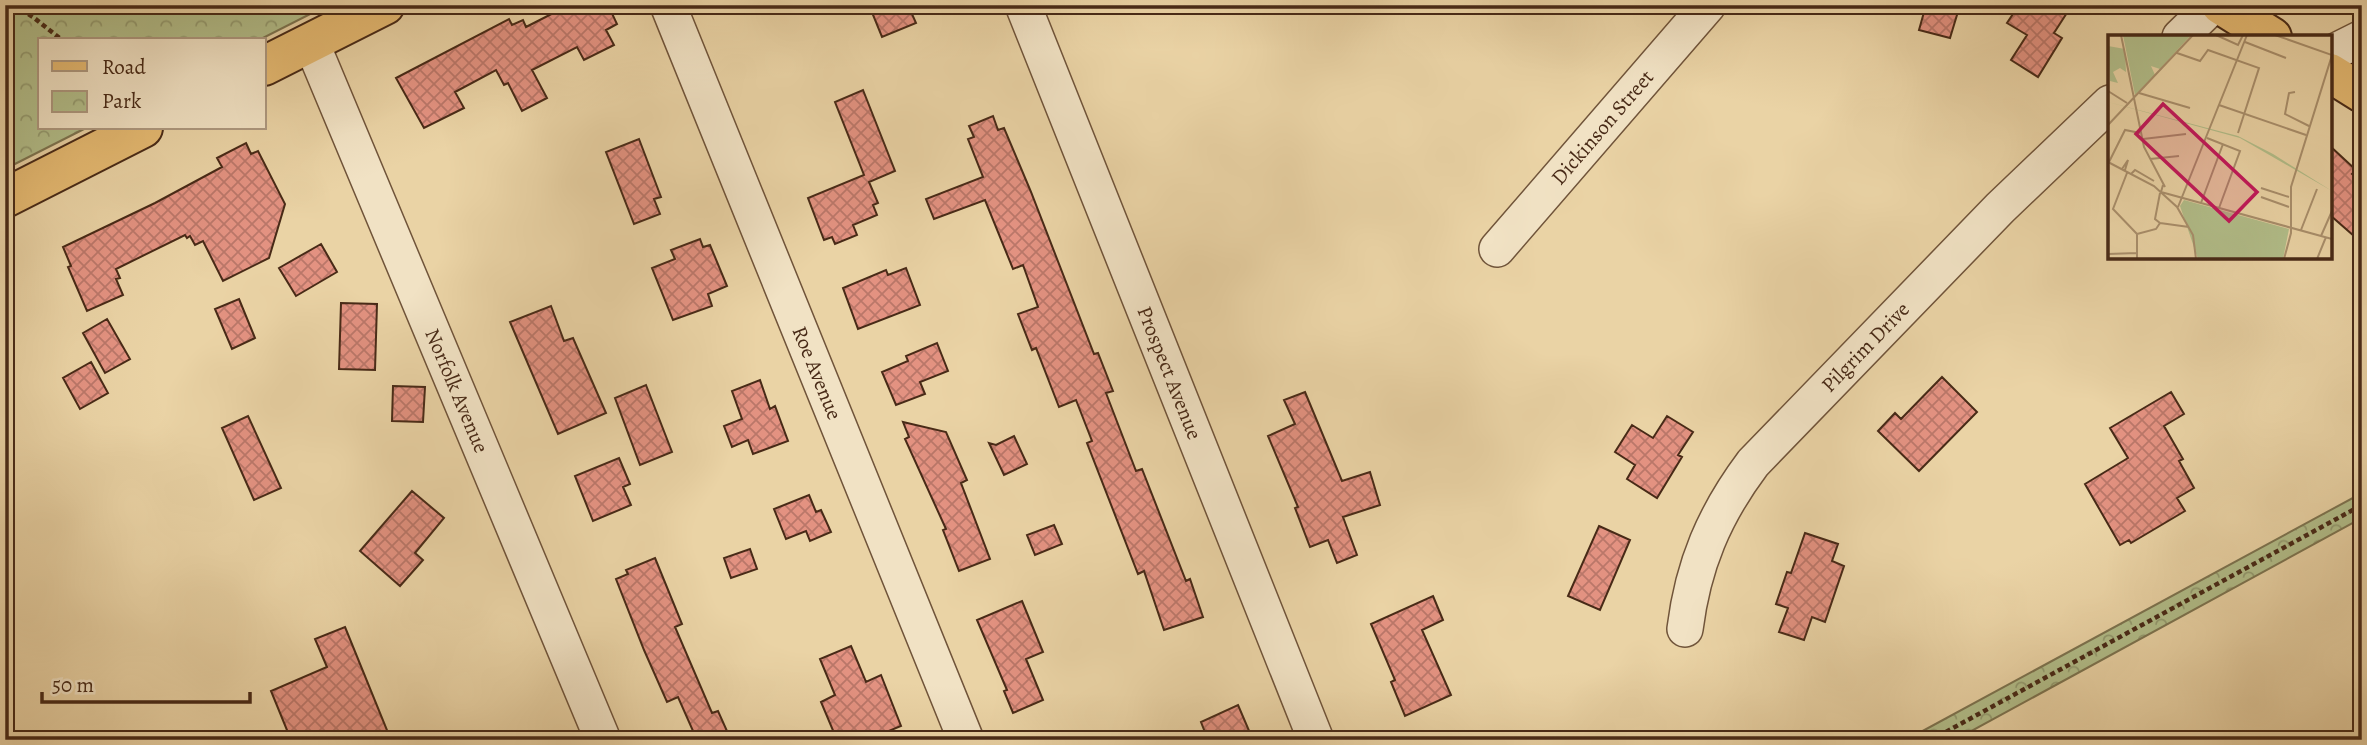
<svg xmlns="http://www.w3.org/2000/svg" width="2367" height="745" viewBox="0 0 2367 745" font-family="Alegreya,serif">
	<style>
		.park { fill: url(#park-crowns); stroke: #7d7450; stroke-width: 2 }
		.building { fill: url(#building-cross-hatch); stroke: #482a17; stroke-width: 2 }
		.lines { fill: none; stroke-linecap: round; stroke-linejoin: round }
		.minor-casing { stroke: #70543a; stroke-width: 38 }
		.major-casing { stroke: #482a17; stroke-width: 42 }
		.path { stroke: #482a17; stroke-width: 4.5; stroke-dasharray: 5 3.5; stroke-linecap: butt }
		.minor { stroke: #f1e2c4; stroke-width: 35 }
		.major { stroke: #e5ba72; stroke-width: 38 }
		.labels { text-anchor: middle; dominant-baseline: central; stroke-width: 5; stroke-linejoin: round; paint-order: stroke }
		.street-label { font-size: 21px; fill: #482a17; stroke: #f1e2c4 }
		.inset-road { fill: none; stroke: #a98f6c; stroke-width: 2 }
		.view { fill: #c2185b; fill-opacity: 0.15; stroke: #c2185b; stroke-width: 3.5 }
		.inset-edge { fill: none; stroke: #482a17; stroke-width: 3.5 }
	</style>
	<defs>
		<pattern id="park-crowns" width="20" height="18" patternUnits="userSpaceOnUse" patternTransform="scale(1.75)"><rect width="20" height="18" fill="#b2be8a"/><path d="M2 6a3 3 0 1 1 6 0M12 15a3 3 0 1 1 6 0" fill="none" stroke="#939b70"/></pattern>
		<pattern id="building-cross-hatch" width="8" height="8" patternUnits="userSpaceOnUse" patternTransform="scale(1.75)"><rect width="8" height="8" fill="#e39281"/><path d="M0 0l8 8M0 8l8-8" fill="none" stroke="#ba7769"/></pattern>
	</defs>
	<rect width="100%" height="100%" fill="#ead3a5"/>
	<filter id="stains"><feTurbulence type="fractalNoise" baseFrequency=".00286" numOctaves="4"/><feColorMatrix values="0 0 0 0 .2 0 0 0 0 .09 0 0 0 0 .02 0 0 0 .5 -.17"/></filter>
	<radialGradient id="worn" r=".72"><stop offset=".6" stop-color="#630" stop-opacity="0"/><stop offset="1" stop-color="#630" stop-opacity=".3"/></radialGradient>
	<path class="park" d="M5 5H328L259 40H40V128H86L5 169Z
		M2362 493V518L1955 740H1906Z"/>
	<path class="building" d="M569 5H608L617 24 606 30 614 45 584 60 577 47 532 70 547 98 522 111 508 83 504 85 496 70 455 92 464 108 424 128 396 78 509 19 512 25 523 20 526 27Z
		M869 5H908L916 23 882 37Z
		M1926 5H1960L1950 38 1919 30Z
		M2019 5H2072L2054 33 2062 38 2038 77 2011 60 2027 35 2007 23Z
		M863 90 895 171 869 182 878 203 873 205 877 215 853 225 857 235 835 244 832 237 824 240 808 198 864 175 835 102Z
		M993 116 998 130 1004 128 1031 192 1094 354 1098 353 1113 391 1106 393 1136 471 1142 469 1186 581 1190 579 1203 617 1164 630 1144 571 1138 574 1087 443 1092 441 1076 400 1059 407 1036 348 1032 350 1018 314 1038 307 1023 265 1013 269 985 200 934 219 926 199 983 177 968 139 974 137 969 126Z
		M639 139 661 197 654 199 660 214 634 224 606 152Z
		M246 143 251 154 258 151 285 204 269 258 223 281 203 241 195 245 190 236 187 238 185 235 116 269 120 278 116 279 123 295 87 311 68 267 71 266 63 247 155 203 222 167 217 158Z
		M2330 146 2356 170 2352 174 2362 182V243L2330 215Z
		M700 239 703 247 710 245 727 286 708 294 712 306 673 320 652 268 675 259 671 250Z
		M321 244 337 272 296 296 279 268Z
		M906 268 920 305 858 329 843 288 886 270 888 275Z
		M239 299 255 338 232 349 215 309Z
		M341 303 377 304 375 370 339 369Z
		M551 306 564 341 573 338 606 413 558 434 510 322Z
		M107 319 130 359 105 373 83 333Z
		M937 343 948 371 920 382 925 394 896 405 882 372 908 361 906 356Z
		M91 362 108 393 80 409 63 378Z
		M1942 377 1977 412 1919 471 1878 431 1895 413 1901 419Z
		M760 380 770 409 775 406 788 441 753 454 748 440 732 447 724 426 742 419 732 391Z
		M646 385 672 452 640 465 615 398Z
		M393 386 425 387 423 422 392 421Z
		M1305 392 1342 481 1370 472 1380 505 1343 517 1357 555 1337 563 1328 540 1310 547 1295 508 1298 507 1268 436 1295 424 1284 400Z
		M2171 392 2184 414 2164 426 2183 459 2179 461 2194 488 2177 498 2185 511 2131 543 2129 540 2120 545 2085 484 2128 458 2110 428Z
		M248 416 281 488 254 500 222 428Z
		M1667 416 1693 432 1678 455 1682 457 1657 498 1627 479 1635 465 1615 452 1632 425 1653 438Z
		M903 422 946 432 967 480 961 483 990 559 959 571 943 530 946 529 905 439 909 437Z
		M1014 436 1027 464 1004 475 989 443 996 445Z
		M619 458 630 484 623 487 631 505 593 521 575 476Z
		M412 491 444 518 415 553 423 560 400 586 360 551Z
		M809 495 816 512 821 510 831 532 810 541 806 531 786 539 774 509Z
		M1054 525 1062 544 1035 555 1027 535Z
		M1599 526 1630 540 1600 610 1568 596Z
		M1805 533 1838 544 1832 561 1844 566 1825 622 1812 617 1804 640 1779 632 1788 608 1776 604 1787 572 1791 573Z
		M750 549 757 569 731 578 724 558Z
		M655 558 682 624 675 627 712 713 718 711 731 740H697L678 697 667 702 644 650 616 579 628 574 626 570Z
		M1433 596 1443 620 1422 630 1451 695 1405 716 1391 682 1395 680 1371 624Z
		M1022 601 1043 652 1026 659 1043 700 1013 713 1004 691 1007 690 977 620Z
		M345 627 391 740H355L352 732 333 740H291L271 691 327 667 315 639Z
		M851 646 866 682 881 675 901 726 867 740H837L821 702 835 695 820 659Z
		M1238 705 1253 740H1208L1201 722Z"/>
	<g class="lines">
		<g class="minor-casing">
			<g id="minor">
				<path id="s1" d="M668 5 966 740"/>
				<path id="s2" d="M1023 5 1316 740"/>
				<path d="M2180 37 2213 5"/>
				<path id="s3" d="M311 42 603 740"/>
				<path d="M2330 54 2362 38"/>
				<path id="s4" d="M1497 249 1708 5"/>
				<path id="s5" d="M1685 629C1693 565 1714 515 1753 463L2000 208 2110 103"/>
			</g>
		</g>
		<g class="major-casing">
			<path id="major" d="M2221 5 2272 37
				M264 66 385 5
				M2330 73 2362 93
				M5 198 143 128"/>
		</g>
		<path class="path" d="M14 5 33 17 62 40
			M1931 740 2362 505"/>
		<use href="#minor" class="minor"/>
		<use href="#major" class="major"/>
	</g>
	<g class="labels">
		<g class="street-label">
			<text stroke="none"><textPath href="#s4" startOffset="161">Dickinson Street</textPath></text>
			<text stroke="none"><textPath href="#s5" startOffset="343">Pilgrim Drive</textPath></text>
			<text stroke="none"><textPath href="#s1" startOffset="397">Roe Avenue</textPath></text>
			<text stroke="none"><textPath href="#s2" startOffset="396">Prospect Avenue</textPath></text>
			<text stroke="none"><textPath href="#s3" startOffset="378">Norfolk Avenue</textPath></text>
		</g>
	</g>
	<g transform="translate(2108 35)">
		<rect width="224" height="224" fill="#ead3a5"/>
		<path d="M0 11 17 14 18 37 12 33 5 37 10 48 2 46Z" fill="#b2be8a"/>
		<path d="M15 0H83L52 34 43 31 47 40 27 60Z" fill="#b2be8a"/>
		<path d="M0 67 130 101 165 119 224 156 132 103ZM76 165 181 194 175 224H90L72 171Z" fill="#b2be8a"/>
		<path class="inset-road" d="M13 0 36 112 57 152M108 0 130 10 135 0M167 0 224 20 183 152V198L176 224M137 7 178 23M69 18 92 26 100 15 151 33 130 98M0 56 19 68M187 57 181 58 177 79 201 91M31 58 82 73M111 70 198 100M0 90 85 0M99 103 132 116 111 173M35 104 78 99M42 124 71 121M0 127 46 151 69 172 85 200 88 224M1 127 17 95 32 98M14 134 20 125 17 135M19 138 5 174 29 199M23 139 27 135 46 146M55 150 53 157 224 204M153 153 181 162M153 162 181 172M93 168 115 109M70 172 139 0M52 188 47 184 52 158M52 188 81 192M193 195 209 154M29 199 48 194 52 188M29 199V224M213 201 224 176M0 219 29 218M209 224 218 202"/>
		<path class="view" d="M55 69 149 157 121 186 28 99Z"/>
		<rect width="224" height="224" class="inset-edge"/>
	</g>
	<rect width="2367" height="745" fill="none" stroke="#ead3a5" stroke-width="28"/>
	<rect x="7" y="7" width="2353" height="731" fill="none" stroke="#482a17" stroke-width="3.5"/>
	<rect x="14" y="14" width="2339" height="717" fill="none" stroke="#482a17" stroke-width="2"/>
	<rect x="38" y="38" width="228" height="91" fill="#f1e2c4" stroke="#ad987f" stroke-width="2"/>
	<rect x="52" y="61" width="35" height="10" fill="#e5ba72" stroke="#ad987f" stroke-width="2"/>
	<text x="102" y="74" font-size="21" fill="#482a17">Road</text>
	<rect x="52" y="91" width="35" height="21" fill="url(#park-crowns)" stroke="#ad987f" stroke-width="2"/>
	<text x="102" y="108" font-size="21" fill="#482a17">Park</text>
	<path d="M42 692v10h208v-10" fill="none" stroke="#482a17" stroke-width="3.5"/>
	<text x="52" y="692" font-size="21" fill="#482a17" stroke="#f1e2c4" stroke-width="5" paint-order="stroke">50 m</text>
	<rect width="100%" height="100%" filter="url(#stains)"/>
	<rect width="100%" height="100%" fill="url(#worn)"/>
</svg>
